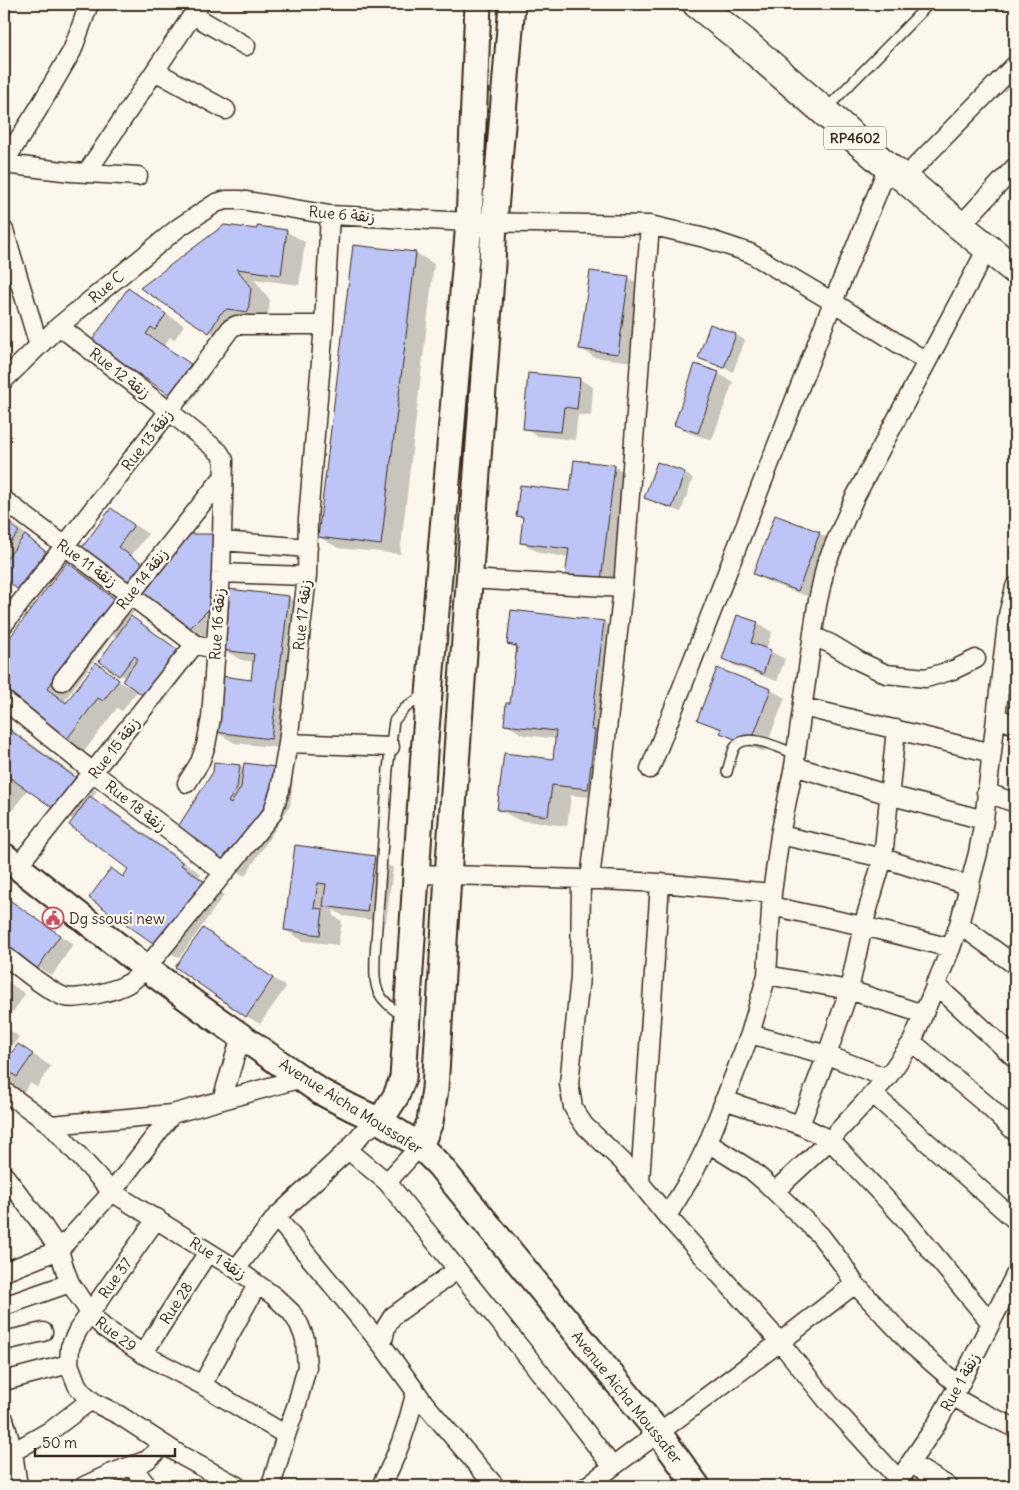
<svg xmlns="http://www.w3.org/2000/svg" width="1019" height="1490" viewBox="0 0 1019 1490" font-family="Delius,'Playpen Sans Arabic',sans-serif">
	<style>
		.shadow { fill: #0003; fill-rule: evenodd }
		.building { fill: #bdc5f6; stroke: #3b2a1e }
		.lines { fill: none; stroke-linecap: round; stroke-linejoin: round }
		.lane-casing { stroke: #3b2a1e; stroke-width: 12 }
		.street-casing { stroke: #3b2a1e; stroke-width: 21 }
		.secondary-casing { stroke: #3b2a1e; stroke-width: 29 }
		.primary-casing { stroke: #3b2a1e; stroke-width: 31 }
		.lane { stroke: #fbf7ec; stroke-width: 9 }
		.street { stroke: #fbf7ec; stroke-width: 18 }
		.secondary { stroke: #fbf7ec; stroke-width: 25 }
		.primary { stroke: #fbf7ec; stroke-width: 28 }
		.labels { text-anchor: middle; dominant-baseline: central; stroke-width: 4.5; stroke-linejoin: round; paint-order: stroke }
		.shield { fill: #fbf7ec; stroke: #75685c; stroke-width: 1 }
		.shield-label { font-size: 14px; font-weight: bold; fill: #3b2a1e }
		.street-label { font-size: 15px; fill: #3b2a1e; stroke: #fbf7ec }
		.poi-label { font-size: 15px; fill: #3b2a1e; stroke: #fbf7ec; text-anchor: start }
	</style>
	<rect width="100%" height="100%" fill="#fbf7ec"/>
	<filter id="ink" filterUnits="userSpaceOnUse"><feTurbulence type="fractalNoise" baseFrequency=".02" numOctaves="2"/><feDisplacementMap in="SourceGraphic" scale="10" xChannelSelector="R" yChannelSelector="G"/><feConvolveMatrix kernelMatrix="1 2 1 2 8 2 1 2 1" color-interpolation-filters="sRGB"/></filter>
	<g filter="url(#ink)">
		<path class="shadow" d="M287 232 305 242 299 285 254 279 270 300 267 322 246 319 228 343 142 288Z
			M416 253 434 264 400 554 338 548 319 537Z
			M629 278 643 286 632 362 594 357 580 348Z
			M128 290 184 325 174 340 170 337 164 346 209 376 189 405 170 394Z
			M736 335 745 340 733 372 699 357Z
			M695 366 719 374 733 382 712 440 689 433 675 424Z
			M579 379 593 387 591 416 578 415 575 440 538 436 524 428Z
			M615 467 633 477 620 591 569 557 540 553 521 542 524 519 518 515 571 492Z
			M684 473 693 478 681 512 655 503 646 498Z
			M111 509 148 534 131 556 156 573 213 535 227 543 224 617 204 636 79 553Z
			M4 516 54 558 27 593 4 578Z
			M819 533 833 541 812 598 768 582 754 574Z
			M67 564 86 575 134 611 130 617 145 626 194 661 162 705 138 690 122 711 117 708 83 753 65 742 4 694V647ZM113 635 117 637 100 661 125 678 134 690 113 678 114 676 122 680 96 664 68 702 65 700Z
			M288 597 307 608 290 749 235 743 216 732 252 681 254 662 241 660 222 649Z
			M737 617 758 624 772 632 766 649 785 659 777 681 737 667 723 659Z
			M603 622 622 633 606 799 571 795 567 826 518 820 499 809 554 760 557 739 524 735 505 724 511 705 518 649 508 644Z
			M717 670 771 690 785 698 764 752 736 741 722 733 723 731 698 719Z
			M4 724 97 791 92 798 109 808 201 874 199 877 224 895 179 958 160 947 111 870 124 877 130 869 74 820 58 810 28 789 4 822Z
			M215 763 240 766 245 769 275 768 293 779 290 806 245 876 226 866 214 773Z
			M296 847 374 857 393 868 386 922 343 916 334 910 333 916 342 921 338 945 304 941 285 930Z
			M9 901 73 944 52 976 4 945V908Z
			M203 930 217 938 286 987 260 1024 246 1016Z
			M4 979 25 994 13 1012 4 1006Z
			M4 1026 19 1037 4 1058Z
			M18 1045 51 1066 37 1087 30 1083 24 1092 4 1081V1059L7 1061Z"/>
		<path class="building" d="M224 225 257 229V226L287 230 281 275 237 269 251 288 248 312 227 309 220 314 209 333 140 288Z
			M353 245 416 252 381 545 318 537Z
			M590 271 629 276 618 354 579 349Z
			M128 288 166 314 155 330 151 327 146 334 191 364 170 395 91 342Z
			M710 324 736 334 724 368 698 358Z
			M695 364 719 372 698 433 674 425Z
			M528 373 580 378 577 409 564 407 561 432 523 429Z
			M574 460 615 465 601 581 565 576 569 549 520 543 523 517 516 516 520 485 570 491Z
			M657 462 685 472 672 508 644 498Z
			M111 508 134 525 118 547 143 564 126 588 78 553Z
			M775 515 820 532 798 591 753 574Z
			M4 518 19 532 4 550Z
			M184 534H213L210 608 189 629 140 593Z
			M25 535 46 552 17 589 4 578V562Z
			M67 562 116 600 96 627 94 625 47 689 66 703 96 662 119 680 103 701 98 698 64 743 4 695V645Z
			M228 589 289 596 271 739 215 732 222 676 251 680 254 654 221 650Z
			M511 610 604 621 591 730H595L588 789 552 785 548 816 497 810 504 753 553 759 556 731 504 725 506 703H510L517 646 507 644Z
			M737 615 758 622 751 643 771 650 763 674 722 659Z
			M131 616 181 652 147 698 122 681 138 659 134 656 119 676 99 661Z
			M717 668 771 689 750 745 720 733 722 729 697 720Z
			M4 726 79 780 57 811 9 777 4 785Z
			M214 762 240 765 237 788 228 802 231 804 241 787 244 763 275 767 271 796 226 867 174 833 213 772Z
			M90 796 183 863 181 865 206 883 160 948 89 898 111 868 123 877 128 869 69 825Z
			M295 845 375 856 367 912 323 906 326 884 318 883 314 908 323 909 320 935 284 930Z
			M8 899 60 935 37 969 4 947V906Z
			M203 928 273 978 246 1017 175 967Z
			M18 1044 33 1054 17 1077 11 1073 4 1082V1063Z"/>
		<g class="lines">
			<g class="lane-casing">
				<path id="lane" d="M826 109 929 4
					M727 772C729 765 731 756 734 749 744 729 781 749 796 754
					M403 1017C375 995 374 991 375 956L388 769 393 728 394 721 404 709 425 694"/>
			</g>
			<g class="street-casing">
				<path id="street" d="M193 15 246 46
					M155 71 226 110
					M4 162 37 111 72 51 89 4
					M4 164 71 172 138 176
					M87 172 200 4
					M904 178 1015 65
					M960 226 1015 167
					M4 230 39 346
					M59 326 169 411 219 452 224 460 221 573 211 718 206 745 200 762 187 783
					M4 380 59 326 178 228 216 203 226 200H241L330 215 469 222 650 225 705 238 750 253 833 302 927 362
					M4 500 195 644
					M222 541 308 548
					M221 573 307 576
					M469 579 623 588
					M4 624 169 411 231 328 237 325H324
					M813 636 831 644 859 661 886 674 926 678 953 670 976 659
					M62 681 223 477
					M4 700 94 773 224 873
					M803 707 992 753
					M996 717 1015 725
					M288 743 390 747
					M794 766 889 795 984 820
					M650 769 833 302 888 167
					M986 792 1015 803
					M780 835 883 858 970 886
					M17 867 195 644 216 650
					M417 874 581 879 660 883 772 893
					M581 879 580 977 569 1084 573 1107 578 1116 584 1125 623 1162 667 1216 780 1342 829 1403 900 1481
					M590 880 623 588 650 225
					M771 906 863 926 951 948
					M959 924 1015 965
					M4 955C18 966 49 992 65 997 79 1000 116 991 129 983 135 980 140 973 146 968L272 814 280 790 288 743 307 576 308 519 324 325 330 215
					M767 975 849 990 923 1014
					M935 984 1015 1058
					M750 1034 827 1055 887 1078
					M912 1042 988 1106 1015 1132
					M4 1091 51 1125 112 1192 236 1269 274 1296 291 1312 299 1324 305 1339 307 1367 297 1404 286 1435 271 1486
					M873 1094 1015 1220
					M222 1100 241 1036
					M724 1100 800 1125 830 1140 904 1218 991 1323
					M51 1125 172 1114 302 1078
					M800 1125 827 1055 849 990 863 926 883 858 896 729
					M708 1143 751 1170 765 1182 820 1235 843 1265 855 1284 913 1346 959 1386
					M348 1150 387 1182 531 1361 612 1466
					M4 1175 41 1223 59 1250 65 1270 70 1283 90 1313 103 1327 143 1354 202 1385 286 1435
					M387 1182 420 1146
					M640 1182 660 883
					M775 1191 830 1140 887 1078 912 1042 951 948 959 924 978 853 984 820 1008 615 1015 587
					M667 1216 694 1172 708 1143 750 1034 767 975 772 893 780 835 794 766 817 605 826 564 854 499 988 247
					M276 1217 382 1345 425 1404 495 1486
					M157 1218 78 1330 70 1347 69 1364 77 1385 83 1393 95 1403 119 1415 182 1456 237 1486
					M236 1269 276 1217 348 1150 363 1132 380 1121
					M4 1272 59 1250 112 1192 172 1114
					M4 1306 70 1283
					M4 1341 43 1332
					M382 1345 386 1327 393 1316 457 1270
					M143 1354 208 1252
					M4 1381 69 1364
					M202 1385 257 1285
					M952 1396 975 1409 1015 1428
					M4 1419 13 1452 18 1486
					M4 1457 53 1429 91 1400
					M910 1463 948 1486
					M132 1466 147 1486
					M84 1486 112 1473 147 1460 164 1445
					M381 1486C391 1467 400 1447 406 1427 410 1415 412 1404 416 1392
					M587 1486 780 1342 855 1284
					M897 1486 910 1463 936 1425 952 1396 959 1386 1015 1275"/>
			</g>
			<g class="secondary-casing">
				<path id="secondary" d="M4 856 146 968 202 1009 321 1092 352 1108 380 1121 420 1146 439 1165 658 1432 697 1486
					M380 1121 396 1096 403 1078 424 753 469 222 478 4
					M420 1146 430 1122 435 1089 448 876 492 264 494 222 512 4"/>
			</g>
			<g class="primary-casing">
				<path id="primary" d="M697 4 742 40 888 167 904 178 960 226 1015 270"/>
			</g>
			<use href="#lane" class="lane"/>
			<use href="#street" class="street"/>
			<use href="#secondary" class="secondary"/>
			<use href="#primary" class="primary"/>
		</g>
	</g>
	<defs>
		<g id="civic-ring" transform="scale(1.125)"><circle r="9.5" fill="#fbf7ec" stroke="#d1495b" stroke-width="1.5"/><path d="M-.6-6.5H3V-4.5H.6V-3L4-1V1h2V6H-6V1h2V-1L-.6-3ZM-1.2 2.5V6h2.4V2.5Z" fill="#d1495b"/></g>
	</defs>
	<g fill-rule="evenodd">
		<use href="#civic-ring" x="53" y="918"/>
	</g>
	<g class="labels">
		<rect class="shield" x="824" y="126.5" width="62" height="23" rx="4"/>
		<g class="shield-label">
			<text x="855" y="138">RP4602</text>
		</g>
		<g class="street-label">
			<text transform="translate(342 214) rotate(5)">Rue 6 زنقة</text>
			<text transform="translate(106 287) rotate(-40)">Rue C</text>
			<text transform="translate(120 373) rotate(38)">Rue 12 زنقة</text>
			<text transform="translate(147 440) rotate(-52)">Rue 13 زنقة</text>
			<text transform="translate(87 563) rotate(36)">Rue 11 زنقة</text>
			<text transform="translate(142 579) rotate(-52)">Rue 14 زنقة</text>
			<text transform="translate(302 615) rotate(-84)">Rue 17 زنقة</text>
			<text transform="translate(217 624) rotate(-86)">Rue 16 زنقة</text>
			<text transform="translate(114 748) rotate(-52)">Rue 15 زنقة</text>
			<text transform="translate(136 806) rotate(38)">Rue 18 زنقة</text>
			<text transform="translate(351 1106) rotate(32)">Avenue Aicha Moussafer</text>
			<text transform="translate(218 1258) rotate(33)">Rue 1 زنقة</text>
			<text transform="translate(115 1278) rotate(-55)">Rue 37</text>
			<text transform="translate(176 1303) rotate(-57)">Rue 28</text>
			<text transform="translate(116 1334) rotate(37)">Rue 29</text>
			<text transform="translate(960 1382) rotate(-61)">Rue 1 زنقة</text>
			<text transform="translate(627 1397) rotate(51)">Avenue Aicha Moussafer</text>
		</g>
		<g class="poi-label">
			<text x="69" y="918">Dg ssousi new</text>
		</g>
	</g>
	<rect width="1019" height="1490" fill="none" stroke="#fbf7ec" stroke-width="20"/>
	<rect x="10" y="10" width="999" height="1470" fill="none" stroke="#3b2a1e" stroke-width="2" filter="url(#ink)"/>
	<path d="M35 1448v8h140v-8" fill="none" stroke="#3b2a1e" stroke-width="2.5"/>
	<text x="42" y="1448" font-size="15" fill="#3b2a1e" stroke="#fbf7ec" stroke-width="4" paint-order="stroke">50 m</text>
</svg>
